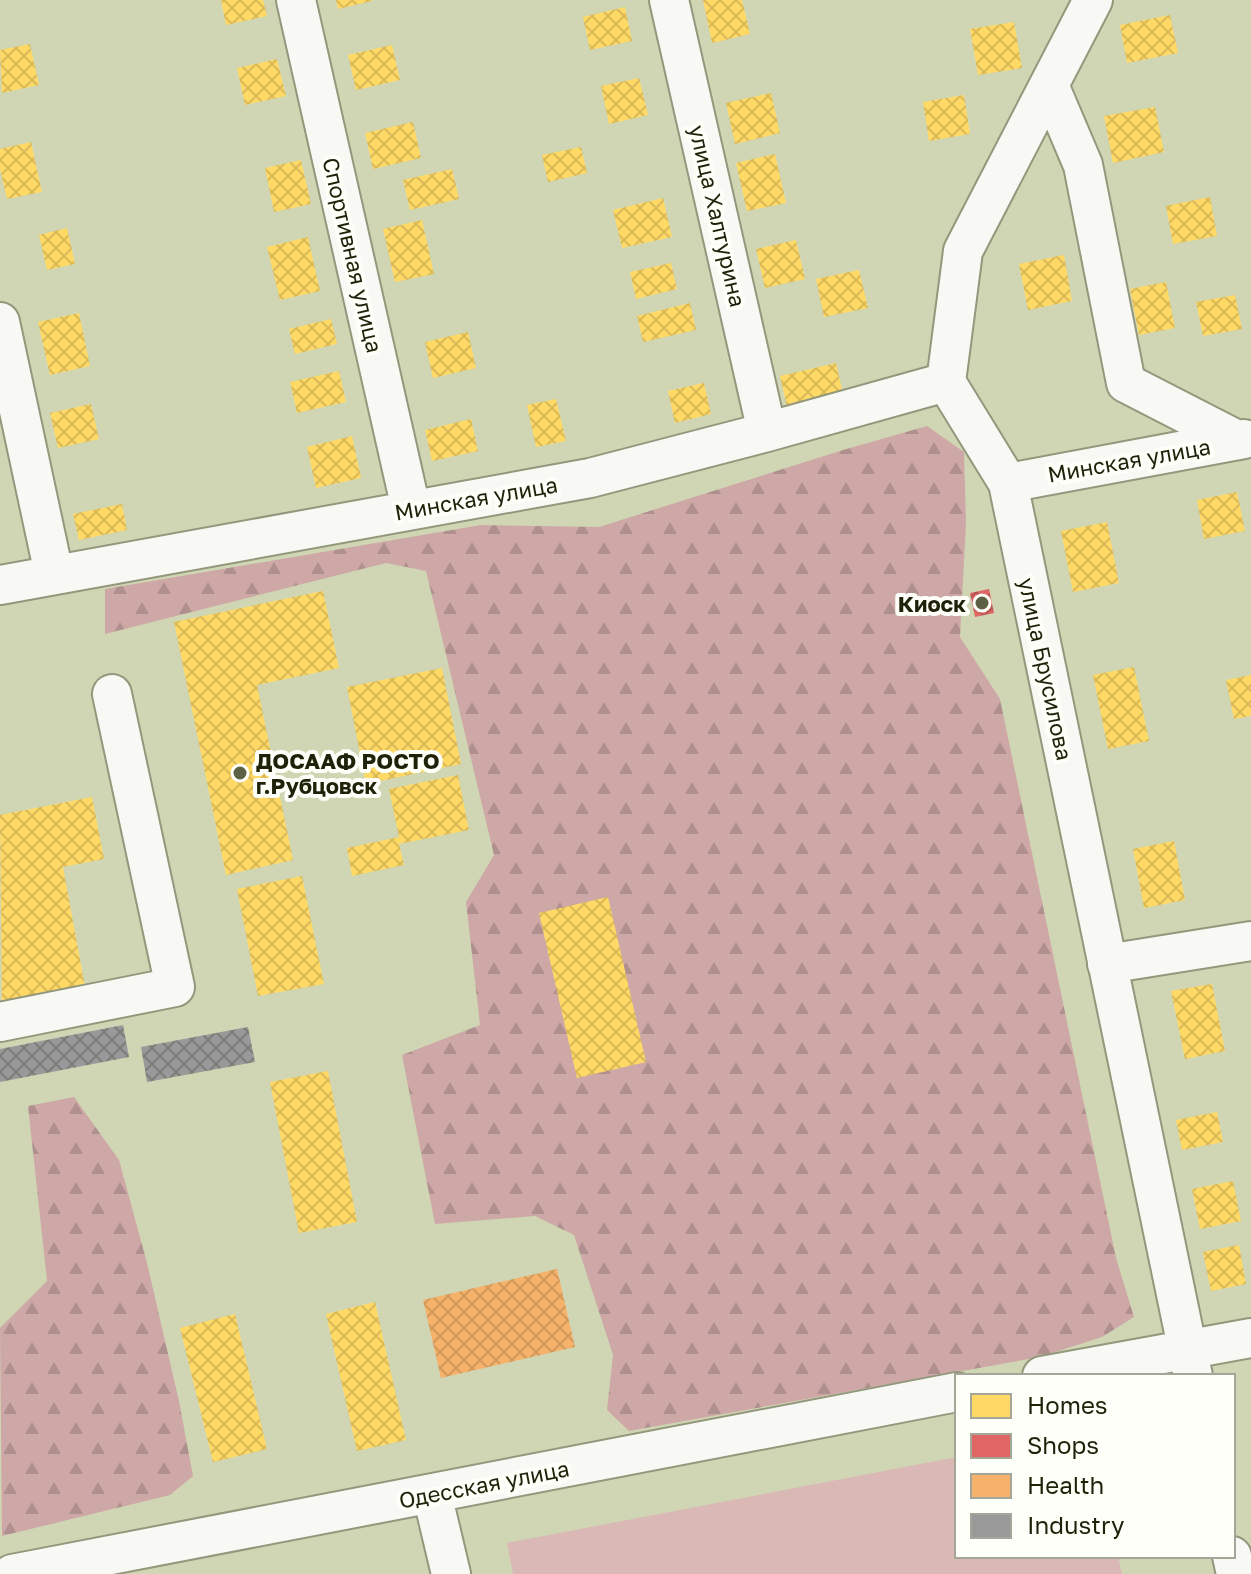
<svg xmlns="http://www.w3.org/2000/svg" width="1251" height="1574" viewBox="0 0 1251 1574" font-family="'Golos Text',sans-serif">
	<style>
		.forest { fill: url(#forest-firs) }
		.garden { fill: #d9b8b5 }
		.homes { fill: url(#homes-cross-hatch) }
		.shops { fill: url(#shops-cross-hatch) }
		.health { fill: url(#health-cross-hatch) }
		.industry { fill: url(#industry-cross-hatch) }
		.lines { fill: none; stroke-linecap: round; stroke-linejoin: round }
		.minor-casing { stroke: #93977c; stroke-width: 42 }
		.minor { stroke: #f8f9f4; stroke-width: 38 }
		.poi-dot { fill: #5d6144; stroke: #fdfff8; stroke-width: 3 }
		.labels { text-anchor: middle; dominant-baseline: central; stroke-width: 8; stroke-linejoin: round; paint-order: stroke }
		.street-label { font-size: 22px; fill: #1f2209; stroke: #fdfff8 }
		.poi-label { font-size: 22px; font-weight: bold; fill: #1f2209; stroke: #fdfff8; text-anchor: end }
	</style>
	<defs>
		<pattern id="forest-firs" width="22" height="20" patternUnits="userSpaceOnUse" patternTransform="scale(2)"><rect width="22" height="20" fill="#cea8a7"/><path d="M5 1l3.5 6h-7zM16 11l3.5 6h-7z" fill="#b0908e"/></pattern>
		<pattern id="homes-cross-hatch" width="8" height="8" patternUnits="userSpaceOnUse" patternTransform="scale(2)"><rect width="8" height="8" fill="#ffd966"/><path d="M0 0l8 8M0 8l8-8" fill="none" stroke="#daba57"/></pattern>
		<pattern id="shops-cross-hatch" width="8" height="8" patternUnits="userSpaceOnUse" patternTransform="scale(2)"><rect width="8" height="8" fill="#e06666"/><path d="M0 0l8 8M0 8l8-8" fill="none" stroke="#b55452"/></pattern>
		<pattern id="health-cross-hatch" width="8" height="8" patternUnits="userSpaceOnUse" patternTransform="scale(2)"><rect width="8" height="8" fill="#f6b26b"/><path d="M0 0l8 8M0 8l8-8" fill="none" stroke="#d2995b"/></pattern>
		<pattern id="industry-cross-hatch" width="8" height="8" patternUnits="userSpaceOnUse" patternTransform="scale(2)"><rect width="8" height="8" fill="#999"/><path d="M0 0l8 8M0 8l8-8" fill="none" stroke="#7c7c7b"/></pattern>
	</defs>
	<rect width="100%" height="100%" fill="#d0d6b3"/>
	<path class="forest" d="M927 426 964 452 966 523 960 637 1000 699 1116 1258 1134 1317 1102 1337 1040 1357 629 1431 607 1410 613 1355 574 1235 535 1216 435 1224 402 1055 480 1025 466 902 494 855 426 571 386 563 105 634V589L481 525 599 527 843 450Z
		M74 1097 119 1160 147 1263 179 1401 193 1476 170 1495 2 1536 0 1328 47 1281 28 1106Z"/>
	<path class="garden" d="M957 1457V1556H1118L1122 1574H513L507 1543Z"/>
	<path class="homes" d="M221 0H263L267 16 226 25Z
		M336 0H371L372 1 338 9Z
		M703 0H742L750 34 712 43Z
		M625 7 632 41 590 50 583 17Z
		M1170 15 1178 53 1127 63 1120 25Z
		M1014 22 1022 68 978 75 970 29Z
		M30 44 39 85 2 93 0 50Z
		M392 45 400 80 356 90 348 55Z
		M277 59 286 96 245 105 237 68Z
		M639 78 648 115 609 124 601 86Z
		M771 93 780 133 735 144 726 103Z
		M964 95 970 134 929 141 923 102Z
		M1155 107 1164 152 1113 163 1104 116Z
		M413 122 421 158 373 169 365 133Z
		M31 142 42 192 7 199 0 169V149Z
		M581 147 587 173 548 182 542 155Z
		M775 154 786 203 747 211 736 163Z
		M301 160 311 204 274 212 265 168Z
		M452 169 459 199 410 210 403 180Z
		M1210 197 1217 236 1173 244 1166 206Z
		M663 198 672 237 622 248 613 210Z
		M422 220 434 274 395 282 383 229Z
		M67 228 75 264 47 270 39 235Z
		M308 237 320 291 280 300 267 247Z
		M796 240 805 279 765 288 756 249Z
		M1064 255 1072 301 1028 310 1019 264Z
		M671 263 677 289 636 299 630 272Z
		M859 270 868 308 824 317 816 279Z
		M1166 282 1175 328 1139 335 1130 289Z
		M1235 295 1242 329 1203 336 1196 302Z
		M690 303 696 330 643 342 637 316Z
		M79 313 90 366 50 375 38 322Z
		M331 319 337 344 295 354 289 329Z
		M468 332 476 368 433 378 425 342Z
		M836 363 843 394 787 407 780 376Z
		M339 371 346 402 297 413 290 382Z
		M704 383 711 414 675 423 668 391Z
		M556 399 566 441 536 447 527 405Z
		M91 404 99 439 58 448 50 413Z
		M471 419 478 451 432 461 425 430Z
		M352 436 361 478 316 488 307 447Z
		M1237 492 1245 531 1204 539 1197 500Z
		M122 504 127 530 79 540 73 514Z
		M1107 522 1119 583 1073 592 1061 531Z
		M323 591 339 668 257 685 293 860 226 875 174 622Z
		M1134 667 1149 741 1108 749 1093 675Z
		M442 668 461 764 366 784 347 687Z
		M1251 675V716L1234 719 1226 680Z
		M458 775 469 830 399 844 404 865 352 876 347 848 399 837 389 789Z
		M92 797 104 859 63 867 85 987 2 1003 0 815Z
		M1174 841 1185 900 1144 908 1133 849Z
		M302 876 324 984 258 996 237 889Z
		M608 897 646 1062 577 1078 539 913Z
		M1212 984 1225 1051 1185 1059 1171 991Z
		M328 1071 357 1222 299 1233 270 1082Z
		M1217 1112 1223 1142 1182 1150 1176 1120Z
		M1233 1181 1241 1221 1200 1229 1192 1189Z
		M1239 1245 1246 1284 1211 1291 1203 1252Z
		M375 1302 406 1440 357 1451 326 1314Z
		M235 1314 267 1449 213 1462 180 1328Z"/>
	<path class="shops" d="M989 589 994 613 975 617 970 593Z"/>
	<path class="health" d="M557 1269 575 1347 441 1378 423 1300Z"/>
	<path class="industry" d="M123 1025 129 1057 0 1082V1049Z
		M248 1027 255 1062 147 1082 141 1047Z"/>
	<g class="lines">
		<g class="minor-casing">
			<path id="minor" d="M296 0 411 509
				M669 0 767 432
				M1093 0 963 251 946 382 1008 483 1193 1376
				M1049 85 1083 165 1126 383 1237 440
				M0 322 54 574
				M1008 483 1244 439
				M0 585 590 478 767 432 946 382
				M1107 964 1251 941
				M0 1022 175 987 112 694
				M1042 1376 1251 1338
				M432 1494 451 1574
				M1232 1556 1236 1574
				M12 1574 957 1392"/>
		</g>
		<use href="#minor" class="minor"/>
	</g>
	<g class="poi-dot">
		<circle cx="982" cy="603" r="8"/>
		<circle cx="240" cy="773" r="8"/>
	</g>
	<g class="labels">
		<g class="street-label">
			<text transform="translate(718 216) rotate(77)">улица Халтурина</text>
			<text transform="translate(353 255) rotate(77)">Спортивная улица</text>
			<text transform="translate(1129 460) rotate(-10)">Минская улица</text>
			<text transform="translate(476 498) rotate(-10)">Минская улица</text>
			<text transform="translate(1046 669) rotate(78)">улица Брусилова</text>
			<text transform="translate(484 1484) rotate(-11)">Одесская улица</text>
		</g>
		<g class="poi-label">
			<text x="966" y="603">Киоск</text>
			<text x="256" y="760" text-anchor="start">ДОСААФ РОСТО<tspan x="256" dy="25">г.Рубцовск</tspan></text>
		</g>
	</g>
	<rect x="955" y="1374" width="280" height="184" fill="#fdfff8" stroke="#a4a798" stroke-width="2"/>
	<rect x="971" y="1394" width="40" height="24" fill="#ffd966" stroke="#a4a798" stroke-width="2"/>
	<text x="1027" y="1414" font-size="24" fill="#1f2209">Homes</text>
	<rect x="971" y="1434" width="40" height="24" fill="#e06666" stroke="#a4a798" stroke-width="2"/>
	<text x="1027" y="1454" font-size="24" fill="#1f2209">Shops</text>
	<rect x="971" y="1474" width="40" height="24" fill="#f6b26b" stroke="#a4a798" stroke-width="2"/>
	<text x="1027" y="1494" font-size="24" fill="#1f2209">Health</text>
	<rect x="971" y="1514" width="40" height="24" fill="#999999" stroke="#a4a798" stroke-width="2"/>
	<text x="1027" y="1534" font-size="24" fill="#1f2209">Industry</text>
</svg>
